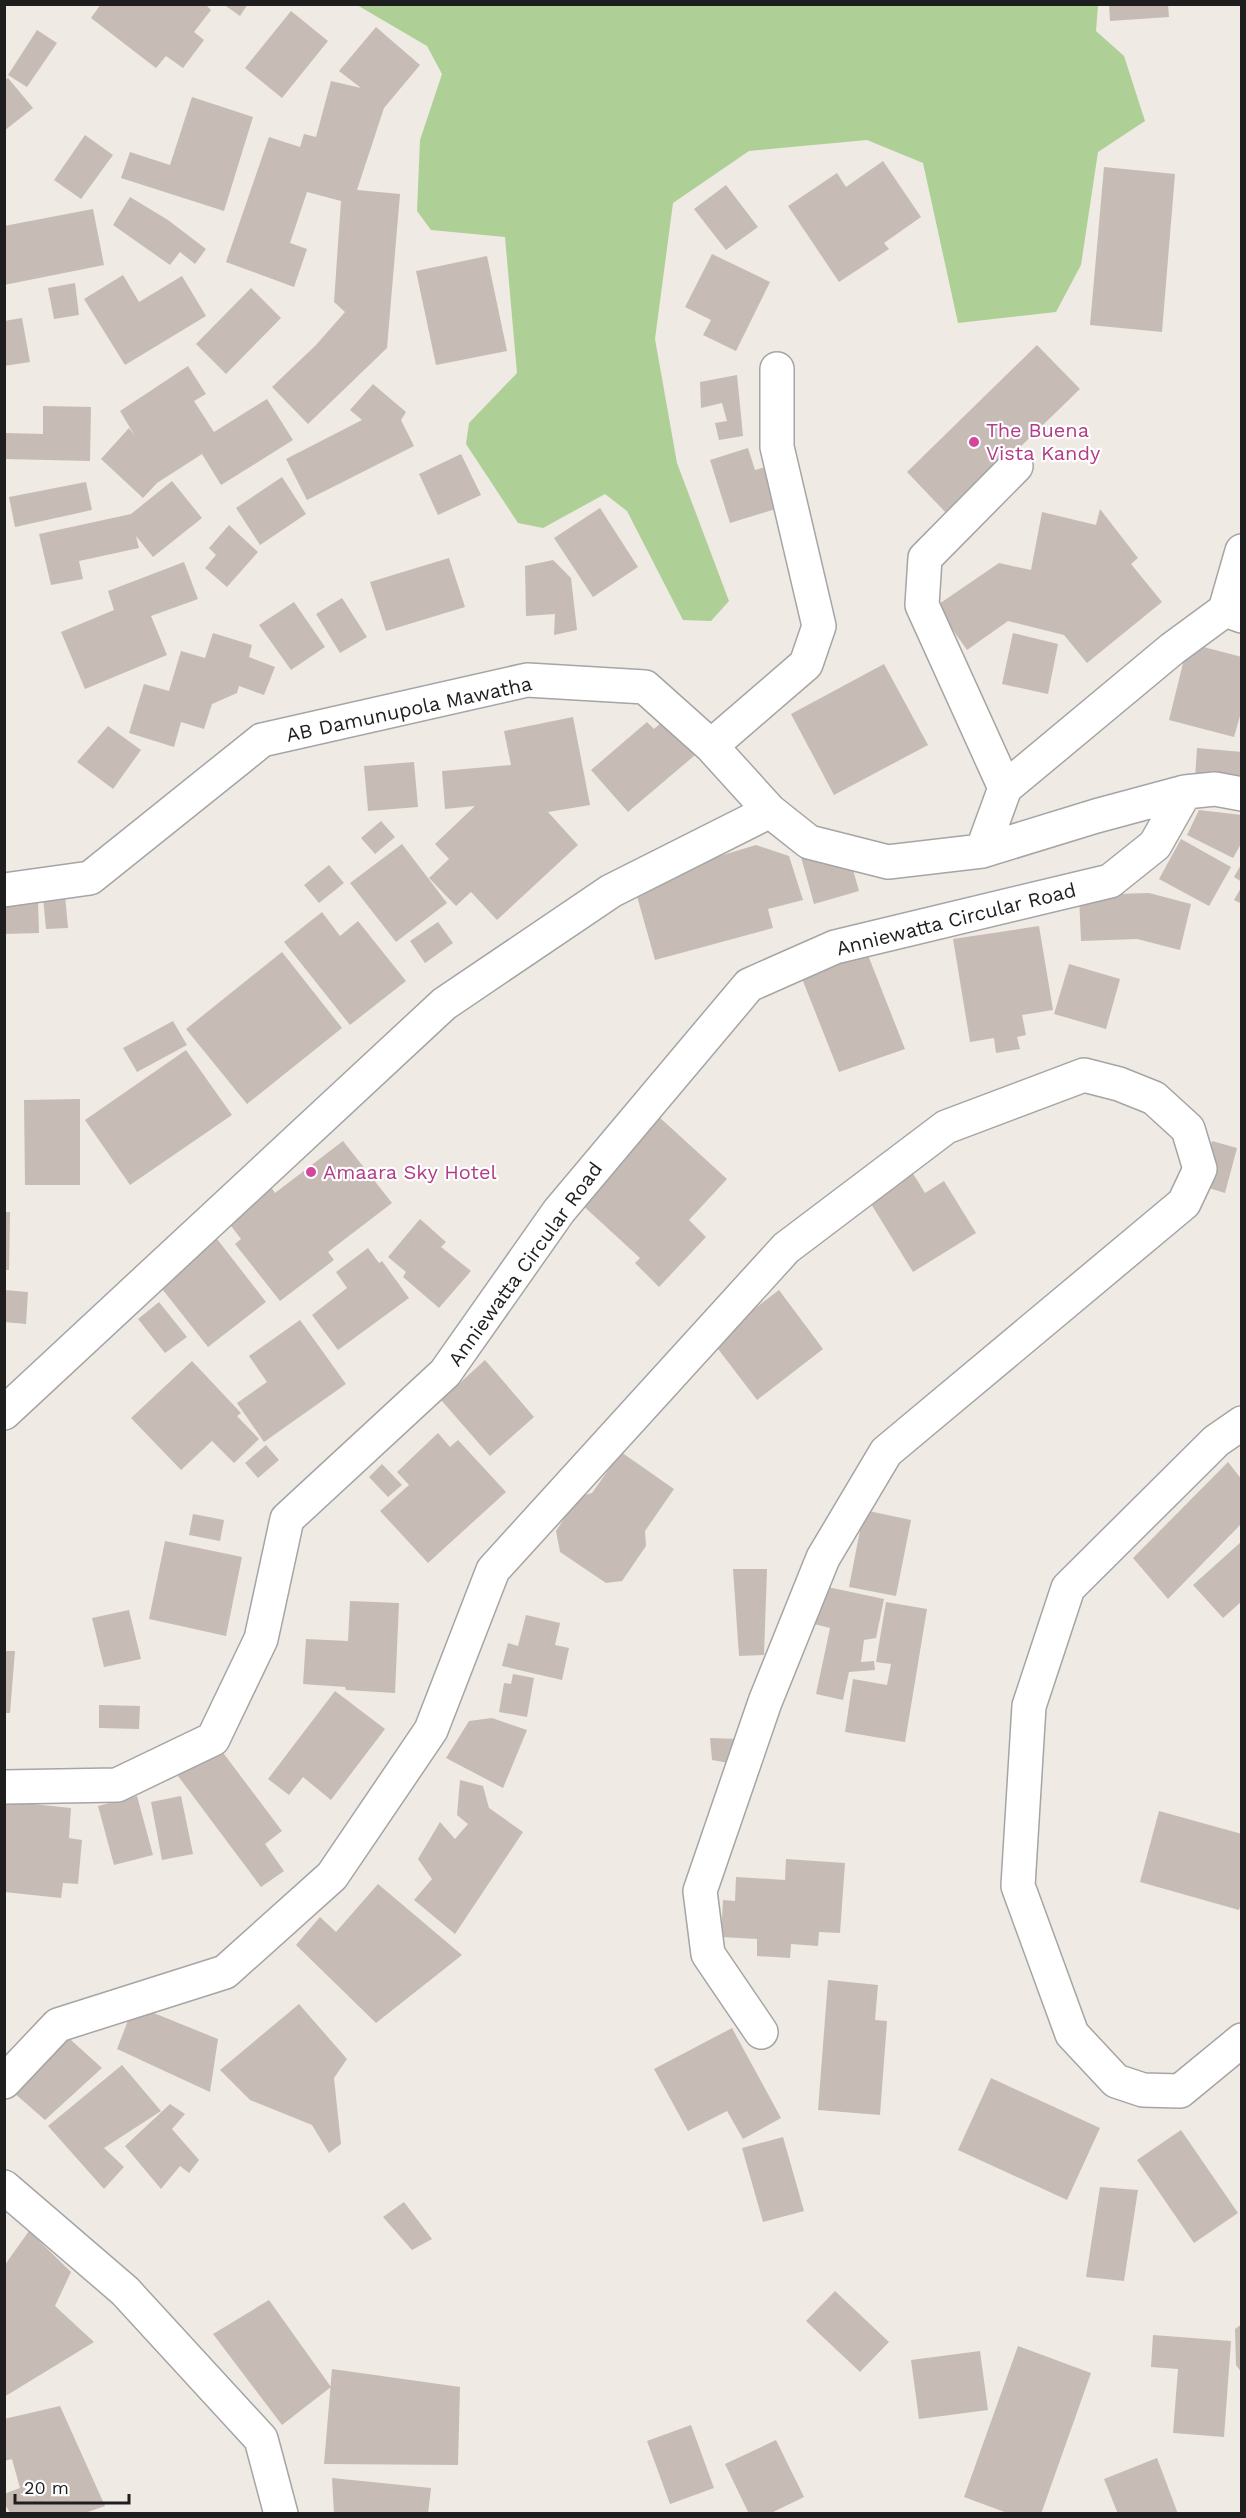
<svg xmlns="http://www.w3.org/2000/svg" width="1246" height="2518" viewBox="0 0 1246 2518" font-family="'Work Sans',sans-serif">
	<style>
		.forest { fill: #aed096 }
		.building { fill: #c7bbb6 }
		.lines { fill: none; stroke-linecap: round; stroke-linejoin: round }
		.minor-casing { stroke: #a5a5a5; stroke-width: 36 }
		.minor { stroke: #fff; stroke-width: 33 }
		.hotel-dot { fill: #d1479c; stroke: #fff; stroke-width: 2 }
		.labels { text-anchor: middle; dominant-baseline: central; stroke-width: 4.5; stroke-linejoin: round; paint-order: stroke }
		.hotel-label { font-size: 20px; fill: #b23c85; stroke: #fff; text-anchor: start }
		.street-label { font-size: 20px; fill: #1e1e1e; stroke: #fff }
	</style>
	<rect width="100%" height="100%" fill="#efeae3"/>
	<path class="forest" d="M357 5H1098L1096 31 1124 56 1145 121 1098 152 1081 265 1056 312 958 323 923 163 867 140 749 151 673 203 655 339 677 463 729 601 711 621 683 620 627 511 605 494 543 528 518 523 466 444 469 423 517 373 505 237 431 230 417 211 420 140 442 74 427 46Z"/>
	<path class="building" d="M101 4H205L211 10 194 32 204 40 183 68 166 56 156 68 91 18Z
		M223 4H248L240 16Z
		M1109 4H1168L1169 17 1110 21Z
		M291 11 328 41 282 98 245 68Z
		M376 27 420 65 384 108 357 190 400 194 387 348 308 424 272 387 316 345 345 312 334 302 341 201 307 192 290 243 307 249 294 287 226 262 269 137 300 147 304 134 316 137 331 81 361 88 339 71Z
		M37 30 57 43 27 87 8 75Z
		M8 78 33 108 4 131V81Z
		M192 97 253 117 224 211 121 178 130 152 170 165Z
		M85 135 113 155 81 199 54 180Z
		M883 161 921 217 884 243 889 249 839 282 788 206 837 173 846 187Z
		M1104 167 1175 174 1162 332 1090 325Z
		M726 185 758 227 726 250 694 209Z
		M130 197 168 220 206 249 195 264 180 252 170 265 113 225Z
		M93 209 104 265 4 285V226Z
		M712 254 770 282 736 351 703 335 711 320 685 307Z
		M487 256 507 351 436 365 416 271Z
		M123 275 139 302 182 276 206 316 125 365 84 299Z
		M75 283 79 315 54 319 48 288Z
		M251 288 281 318 226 374 196 344Z
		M22 318 30 362 4 366V321Z
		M1037 345 1080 389 949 516 907 472Z
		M188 366 206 394 194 401 214 432 267 399 293 440 221 485 202 454 157 483 143 498 101 459 129 428 135 436 120 411Z
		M737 375 743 436 719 440 715 423 727 421 722 403 701 408 700 382Z
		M373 384 406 412 401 420 414 446 307 500 286 459 362 420 350 410Z
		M43 406 91 407 90 461 4 459 5 433 43 434Z
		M748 448 755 470 769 466 782 507 730 523 710 460Z
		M461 454 481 495 438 515 419 474Z
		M282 477 306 514 260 545 236 508Z
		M172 481 202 518 153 557 136 536 139 548 79 561 83 579 51 585 39 534 131 514Z
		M86 482 92 510 15 527 9 497Z
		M600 508 638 567 593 597 554 538Z
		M1100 509 1138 558 1131 564 1162 602 1087 663 1064 635 1008 621 967 650 936 606 999 563 1031 570 1042 512 1096 525Z
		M229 525 258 552 227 587 205 568 216 555 209 548Z
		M449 558 465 607 386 631 370 582Z
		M553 560 571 578 577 630 554 635 555 614 526 616 525 566Z
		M184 562 198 599 151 616 167 655 85 689 61 632 114 610 108 591Z
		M342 598 367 637 340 653 316 614Z
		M294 602 325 647 291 670 259 625Z
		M213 633 252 645 249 657 275 667 264 695 239 686 237 693 212 704 204 729 181 722 174 747 129 733 144 684 169 691 181 651 205 658Z
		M1013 633 1058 644 1048 694 1002 684Z
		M1188 643 1242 657V709L1234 737 1169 720Z
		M884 664 928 745 834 795 791 714Z
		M670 715 701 750 628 812 591 770 647 722 654 729Z
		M573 717 590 805 548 812 578 845 497 920 471 892 456 906 429 878 449 859 435 844 475 806 445 809 442 771 511 765 504 731Z
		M108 726 141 750 113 789 77 762Z
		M1197 748 1242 752V783L1195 779Z
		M414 762 418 807 368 811 364 766Z
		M1199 810 1242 815V842L1233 858 1187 835Z
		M381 821 395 837 375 854 361 838Z
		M1181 839 1231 867 1209 906 1159 879Z
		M402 844 447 903 396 942 350 883Z
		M756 845 789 856 803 900 768 909 773 928 655 960 633 882Z
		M801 857 852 866 859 891 814 904Z
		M1242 863V882L1234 877Z
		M329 865 344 883 319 903 304 885Z
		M1242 886V904L1234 900Z
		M1149 893 1191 904 1180 950 1137 939 1081 941 1079 895Z
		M65 895 68 928 46 929 43 897Z
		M38 902 39 933 4 934V904Z
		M322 912 340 936 358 921 406 981 350 1025 284 942Z
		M438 922 453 943 425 963 410 941Z
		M1039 926 1053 1010 1022 1015 1026 1035 1017 1037 1020 1049 996 1053 994 1038 970 1042 953 939Z
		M864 945 905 1049 839 1072 799 971Z
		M282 952 342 1028 247 1104 186 1029Z
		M1069 964 1120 979 1106 1029 1054 1014Z
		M173 1021 187 1045 137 1072 123 1048Z
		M186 1050 232 1115 130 1185 85 1120Z
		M80 1099V1185H25L24 1100Z
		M658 1116 727 1179 689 1220 706 1237 659 1287 635 1263 640 1258 578 1201Z
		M343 1141 392 1203 328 1252 334 1260 280 1301 235 1244 241 1239 225 1218 269 1184 275 1193Z
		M1212 1141 1237 1148 1225 1193 1199 1185Z
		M912 1172 925 1193 944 1181 976 1233 913 1272 868 1199Z
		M4 1212H10L9 1270H4Z
		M420 1219 446 1242 441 1247 471 1271 439 1308 403 1277 406 1272 388 1257Z
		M217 1239 266 1302 208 1347 159 1285Z
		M368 1248 379 1263 382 1261 409 1298 338 1350 312 1315 347 1288 336 1272Z
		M4 1290 28 1292 26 1324 4 1322Z
		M779 1290 823 1349 757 1400 712 1341Z
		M159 1302 187 1337 165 1353 138 1319Z
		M300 1320 346 1384 264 1442 237 1403 267 1382 249 1356Z
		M485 1360 534 1417 490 1456 441 1400Z
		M192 1361 241 1413 237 1416 259 1439 234 1463 212 1441 181 1470 131 1418Z
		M438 1433 450 1447 458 1440 506 1492 428 1563 380 1511 409 1485 397 1472Z
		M266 1445 279 1460 258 1478 245 1463Z
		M621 1452 674 1489 645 1531 646 1546 622 1581 606 1583 560 1552 556 1531 578 1497 592 1493Z
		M1228 1462 1242 1480V1523L1168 1599 1133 1558Z
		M382 1464 402 1485 388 1497 369 1477Z
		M864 1510 911 1520 896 1596 849 1587Z
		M193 1514 224 1520 220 1541 189 1535Z
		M165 1541 242 1557 226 1636 149 1619Z
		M1242 1541V1601L1223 1618 1193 1585Z
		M733 1569H767L764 1655 739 1656Z
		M818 1585 884 1599 876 1638 864 1640 861 1662 874 1661 875 1670 849 1672 843 1700 816 1694 830 1628 810 1623Z
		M350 1601 399 1603 395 1693 346 1690 345 1687 303 1684 306 1639 348 1641Z
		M886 1602 927 1609 905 1742 845 1732 853 1679 887 1685 891 1664 876 1662Z
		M129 1610 141 1659 104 1667 92 1618Z
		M526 1615 560 1623 555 1645 569 1648 562 1680 502 1666 508 1643 518 1646Z
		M4 1651H15L10 1713H4Z
		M513 1674 534 1678 527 1717 499 1712 504 1683 511 1684Z
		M335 1691 385 1729 331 1800 303 1777 289 1795 268 1779Z
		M99 1705 140 1706 139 1729 99 1728Z
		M492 1718 527 1730 503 1788 446 1758 469 1721Z
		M710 1738 739 1739 740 1765 712 1760Z
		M218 1746 282 1831 265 1844 284 1871 261 1887 178 1776Z
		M460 1780 483 1786 489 1808 523 1832 455 1934 414 1900 432 1879 418 1859 440 1822 455 1839 468 1824 457 1815Z
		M137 1796 153 1855 114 1865 98 1806Z
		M181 1796 193 1854 162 1860 151 1802Z
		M4 1801 71 1808 69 1838 82 1840 78 1884 63 1883 61 1898 4 1892Z
		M1159 1811 1242 1834V1899L1239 1910 1140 1882Z
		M786 1859 845 1863 840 1933 819 1932 818 1946 791 1944 790 1958 757 1956V1939L721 1937 723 1900 735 1901 736 1877 785 1880Z
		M378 1884 462 1955 376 2023 296 1945 320 1917 336 1932Z
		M828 1980 878 1985 875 2020 887 2021 880 2115 818 2110Z
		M299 2004 347 2059 334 2078 341 2144 329 2153 312 2125 250 2100 220 2070Z
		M134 2005 218 2039 210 2092 117 2049Z
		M732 2028 781 2118 743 2139 727 2111 688 2131 654 2069Z
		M61 2031 102 2068 45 2120 5 2085Z
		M122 2065 161 2111 104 2148 124 2167 104 2189 48 2126Z
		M991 2078 1100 2128 1067 2200 958 2150Z
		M170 2104 185 2114 172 2129 199 2160 189 2173 180 2166 161 2189 125 2146Z
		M1181 2130 1238 2213 1194 2243 1137 2160Z
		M783 2137 804 2211 763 2222 742 2148Z
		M1100 2187 1138 2190 1124 2281 1086 2277Z
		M404 2202 432 2239 412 2250 383 2217Z
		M29 2231 71 2272 55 2306 94 2342 4 2397V2266Z
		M835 2291 889 2342 860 2372 806 2321Z
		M269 2300 331 2387 282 2425 213 2334Z
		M1242 2324V2373L1236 2365 1235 2329Z
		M1153 2335 1231 2341 1224 2437 1173 2433 1178 2369 1151 2367Z
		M1018 2346 1091 2373 1041 2514H1010L964 2497Z
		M980 2351 988 2410 919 2419 911 2360Z
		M332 2369 460 2387 458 2465 324 2464Z
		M60 2406 105 2506 82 2514H11L4 2503V2494L20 2488 12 2459 4 2461V2419Z
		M691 2425 714 2488 670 2504 647 2441Z
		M776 2440 804 2497 769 2514H749L725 2464Z
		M1157 2458 1178 2514H1118L1104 2479Z
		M332 2478 431 2488 428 2514H334Z"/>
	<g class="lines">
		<g class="minor-casing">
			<path id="minor" d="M1225 610 1242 551
				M711 746 806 664 819 626 777 447V369
				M1005 788 922 605 925 558 1016 466
				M982 851 1005 788 1172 649 1225 610 1242 616
				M4 890 90 878 262 740 527 680 645 687 711 746 770 811 809 842 888 862 982 851 1096 816 1185 792
				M4 1413 444 1004 611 891 770 811
				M1242 1423 1216 1441 1068 1588 1029 1706 1018 1886 1072 2034 1116 2081 1143 2090 1180 2091 1242 2040
				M4 1787 117 1785 213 1739 261 1639 287 1519 445 1373 559 1211 749 985 835 947 1110 881 1155 845 1185 792 1215 789 1242 794
				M4 2082 58 2025 225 1972 332 1876 431 1730 493 1570 786 1248 946 1127 1084 1075 1119 1084 1154 1098 1188 1129 1200 1169 1184 1203 886 1452 823 1558 765 1702 700 1891 708 1954 761 2032
				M4 2187 125 2291 261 2439 281 2514"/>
		</g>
		<use href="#minor" class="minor"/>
	</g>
	<g class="hotel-dot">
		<circle cx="974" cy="442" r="6"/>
		<circle cx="311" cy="1172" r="6"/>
	</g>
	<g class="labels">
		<g class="hotel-label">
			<text x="986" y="430">The Buena<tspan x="986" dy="23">Vista Kandy</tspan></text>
			<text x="323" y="1172">Amaara Sky Hotel</text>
		</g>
		<g class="street-label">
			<text transform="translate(409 709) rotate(-12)">AB Damunupola Mawatha</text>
			<text transform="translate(956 919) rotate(-14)">Anniewatta Circular Road</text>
			<text transform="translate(525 1264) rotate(-54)">Anniewatta Circular Road</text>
		</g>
	</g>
	<rect width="1246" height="2518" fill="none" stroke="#1e1e1e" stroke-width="12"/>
	<path d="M15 2494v9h114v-9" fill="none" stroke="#1e1e1e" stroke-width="3"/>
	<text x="24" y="2494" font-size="18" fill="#1e1e1e" stroke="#ffffff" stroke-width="4.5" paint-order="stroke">20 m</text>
</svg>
